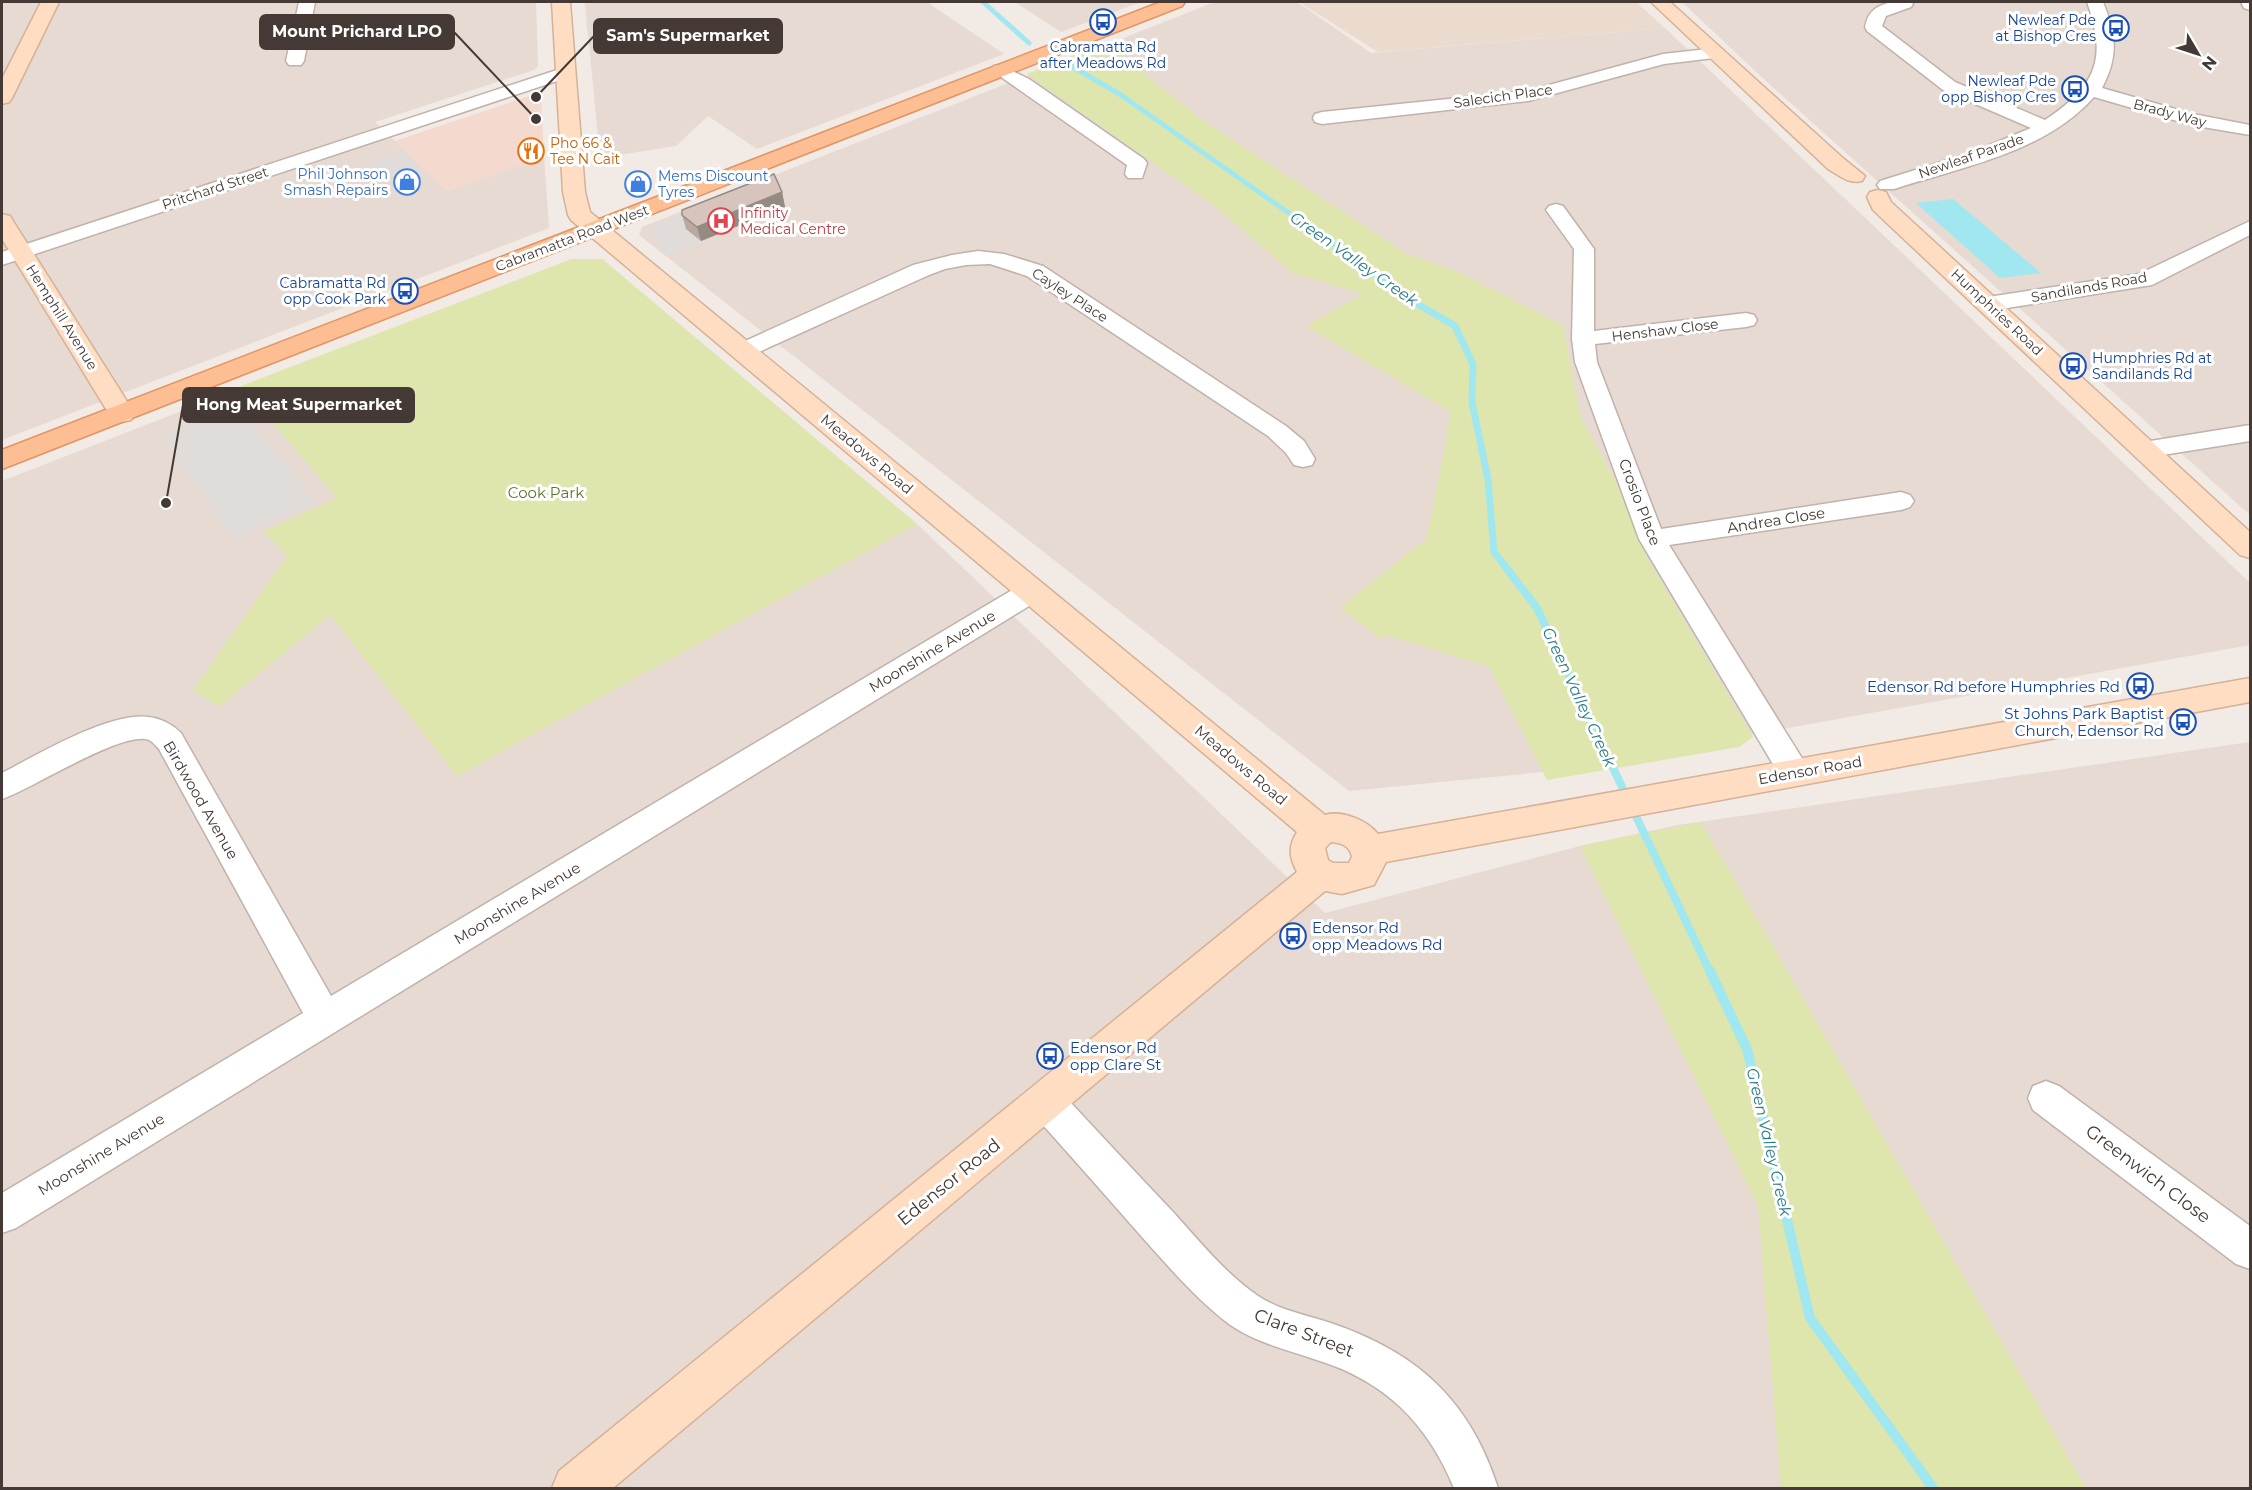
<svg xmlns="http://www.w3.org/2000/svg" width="2252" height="1490" viewBox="0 0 2252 1490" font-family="Montserrat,sans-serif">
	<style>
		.residential { fill: #e6dad3 }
		.commercial { fill: #f4d9cf }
		.education { fill: #ebdace }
		.green { fill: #dee6ad }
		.parking { fill: #e0dcda }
		.water { fill: #a1e7ef }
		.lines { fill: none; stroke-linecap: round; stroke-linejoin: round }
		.stream-far3 { stroke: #a1e7ef; stroke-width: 5 }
		.stream-far2 { stroke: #a1e7ef; stroke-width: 7 }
		.stream-far1 { stroke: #a1e7ef; stroke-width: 8 }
		.stream { stroke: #a1e7ef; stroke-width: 10 }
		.street-casing { stroke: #c0b2aa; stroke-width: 3 }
		.secondary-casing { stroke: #d5b197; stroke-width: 3 }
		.primary-casing { stroke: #e29463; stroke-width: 3 }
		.street { fill: #fff; fill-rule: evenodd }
		.secondary { fill: #feddc3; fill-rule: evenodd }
		.primary { fill: #fdbe93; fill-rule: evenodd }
		.wall { fill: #b9a9a3 }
		.shaded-wall { fill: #968a84 }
		.building { fill: #d7c5bd; stroke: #968a84; stroke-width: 1.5 }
		.labels { text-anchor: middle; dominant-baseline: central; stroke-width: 6; stroke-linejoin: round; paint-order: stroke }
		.far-transit-label { font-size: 14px; fill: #164399; stroke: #fff; text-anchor: end }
		.far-street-label { font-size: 14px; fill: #443934; stroke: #fff }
		.far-food-label { font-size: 14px; fill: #c56008; stroke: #fff; text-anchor: start }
		.far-shop-label { font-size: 14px; fill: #366cbe; stroke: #fff; text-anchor: end }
		.far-health-label { font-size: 14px; fill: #be3a42; stroke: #fff; text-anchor: start }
		.street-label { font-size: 15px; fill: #443934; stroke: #fff }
		.park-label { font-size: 15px; fill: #5d7529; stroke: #fff }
		.transit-label { font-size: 15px; fill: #164399; stroke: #fff; text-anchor: end }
		.water-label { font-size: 16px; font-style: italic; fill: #287c87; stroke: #fff }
		.near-street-label { font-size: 18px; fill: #443934; stroke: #fff }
		.leader { fill: none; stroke: #443934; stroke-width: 2 }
		.callout-dot { fill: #443934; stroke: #fff; stroke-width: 2 }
		.callout { fill: #443934; stroke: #443934; stroke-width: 2 }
		.callout-label { font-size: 16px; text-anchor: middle; font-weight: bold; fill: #fff }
	</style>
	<rect width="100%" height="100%" fill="#f2eae5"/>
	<path class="residential" d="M2 2H536L538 66 534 70 375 122 448 191 544 156 549 228 2 440Z
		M585 2H929L931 5 1004 54 757 149 708 116 676 146 600 158Z
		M1015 2H1141L1061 32Z
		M1215 2H1297L1371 53 1665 28 2250 583V645L1543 772 1349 791 639 235 642 227Z
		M1682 2H2250V515L1767 82Z
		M572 259H602L917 524 1325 913 1580 846 1678 825 2250 742V1488H2V481Z"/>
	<path class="commercial" d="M535 94 541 95 544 156 448 191 395 141Z"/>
	<path class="education" d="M1299 2H1636L1665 28 1378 52Z"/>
	<path class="green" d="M1105 43 1204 121 1405 253 1458 272 1563 325 1581 418 1624 497 1646 556 1753 737 1739 747 1547 780 1489 667 1387 635 1381 639 1340 608 1427 538 1451 412 1306 326 1363 294 1293 273 1216 207 1027 74Z
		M572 259H602L917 524 457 776 330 615 219 707 193 690 287 556 264 531 337 498 241 386Z
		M1701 822 2086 1488H1781L1758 1206 1580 846Z"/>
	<path class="parking" d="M631 16 633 30 588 36 586 21Z
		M404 153 419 167 372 183 357 169Z
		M688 212 701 241 666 256 657 249 664 245 647 231 655 228 654 226Z
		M239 405 315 502 234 539 162 437Z"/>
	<path class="water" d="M1953 199 2041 273 2000 278 1916 203Z"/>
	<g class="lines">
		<path class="stream-far3" d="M983 2 1029 43
			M1061 60 1121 95 1340 249"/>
		<path class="stream-far2" d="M1337 248 1416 303 1455 326 1473 364 1472 403 1488 479 1494 552 1505 566"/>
		<path class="stream-far1" d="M1504 565 1537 608 1710 972"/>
		<path class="stream" d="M1710 971 1747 1049 1810 1318 1933 1488"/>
		<g class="street-casing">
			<path id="street" d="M299 2H315L304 61 301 65H289L286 61Z
				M1893 2H1911L1913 4 1911 7 1886 16 1882 26 1955 82 2045 120C2095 86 2108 61 2087 2H2103C2116 34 2119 56 2102 88L2193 114 2250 125V135L2191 125 2094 97C2044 153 1962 167 1894 189H1880L1877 185 1880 181 1973 152 2031 128 1943 90 1867 31 1865 27C1868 11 1877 5 1893 2Z
				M2241 2H2250V10L2244 8Z
				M1716 48 1722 49 1725 53 1722 57 1664 64 1528 101 1322 124 1315 122 1313 118 1315 114 1322 112 1527 91 1663 54Z
				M1000 65 1029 79 1144 159 1147 163 1142 178H1128L1125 174 1127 165 991 70 994 66Z
				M566 67 572 68 575 72 572 76 2 265V252Z
				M1556 204 1563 206 1594 249V331L1746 313 1754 315 1757 320 1754 325 1746 327 1595 344 1597 362 1661 529 1901 492 1910 495 1914 501 1910 507 1901 510 1669 545 1805 763 1809 772 1805 781 1794 784 1783 781 1639 539 1575 362 1572 339 1574 249 1546 210 1549 206Z
				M2250 221V235L2152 285 1988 311 1980 309 1977 304 1980 299 1988 297 2139 274Z
				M978 251 1004 254 1043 266 1286 426 1304 441 1315 459 1312 465 1303 467 1294 465 1286 453 1268 436 1027 276 990 264 966 265 945 269 929 275 750 356 742 358 734 356 731 351 734 346 913 265 952 255Z
				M2250 425V441L2144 458 2135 456 2132 450 2135 444 2144 442Z
				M1032 581 1042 584 1046 591 1042 598 16 1228 2 1233V1193L303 1013 159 749C156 746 153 742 149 740 123 730 32 789 2 799V773C37 755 109 712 148 717 160 718 172 724 181 733L331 996 1022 584Z
				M2046 1081 2059 1086 2250 1226V1269L2236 1264 2033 1110 2028 1098 2033 1086Z
				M1046 1084 1059 1090C1097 1131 1135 1172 1174 1213 1200 1242 1226 1274 1258 1296 1282 1312 1313 1316 1339 1326 1422 1356 1471 1404 1498 1488H1454C1427 1423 1385 1381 1317 1360 1288 1350 1254 1342 1229 1324 1196 1299 1169 1267 1142 1237 1106 1196 1070 1155 1033 1114L1028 1102 1033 1090Z"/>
		</g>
		<g class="secondary-casing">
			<path id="secondary" d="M41 2H59L12 98 9 102 2 104V79Z
				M552 2H570L585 192 590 212 1325 815C1342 810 1367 820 1378 834L2250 678V702L1386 862 1374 885 1342 894 1325 891 613 1488H552L559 1471 1297 872C1289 857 1288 846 1297 832L571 220 568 215 563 192ZM1331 842C1342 843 1350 846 1352 857L1349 863H1333L1328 860 1325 848Z
				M1651 2H1670L1844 159 1865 176 1862 181C1848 184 1840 176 1828 169Z
				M1878 190 1886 192 1891 202 2250 532V558L2240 555 1873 210 1867 197 1870 192Z
				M2 214 10 216 13 221 135 414 131 420 122 422 113 420 109 414 2 239Z"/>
		</g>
		<g class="primary-casing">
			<path id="primary" d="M1161 2H1185L1182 6 2 469V450Z"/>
		</g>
		<use href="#street" class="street"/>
		<use href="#secondary" class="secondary"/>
		<use href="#primary" class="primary"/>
	</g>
	<path class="wall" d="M782 192 785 207 701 241 686 229 682 215Z"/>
	<path class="shaded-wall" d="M782 192 785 207 701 241 697 227Z"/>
	<path class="building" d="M774 174 782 192 697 227 682 215V210Z"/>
	<defs>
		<g id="bus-ring" transform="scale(1.35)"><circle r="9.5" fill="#fff" stroke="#1a4fb4" stroke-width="1.5"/><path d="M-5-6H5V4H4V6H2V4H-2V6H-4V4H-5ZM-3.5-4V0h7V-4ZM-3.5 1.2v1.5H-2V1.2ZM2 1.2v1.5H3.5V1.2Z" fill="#1a4fb4"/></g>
		<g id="restaurant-ring" transform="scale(1.35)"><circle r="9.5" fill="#fff" stroke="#e8710a" stroke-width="1.5"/><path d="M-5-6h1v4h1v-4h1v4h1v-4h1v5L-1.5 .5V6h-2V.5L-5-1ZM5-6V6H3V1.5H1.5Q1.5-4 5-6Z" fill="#e8710a"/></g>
		<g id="shop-ring" transform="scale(1.35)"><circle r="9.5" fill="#fff" stroke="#3f7fe0" stroke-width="1.5"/><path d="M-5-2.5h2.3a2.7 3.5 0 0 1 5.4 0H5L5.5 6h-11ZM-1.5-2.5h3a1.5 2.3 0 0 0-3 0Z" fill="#3f7fe0"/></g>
		<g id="hospital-ring" transform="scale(1.35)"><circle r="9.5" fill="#fff" stroke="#e0444e" stroke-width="1.5"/><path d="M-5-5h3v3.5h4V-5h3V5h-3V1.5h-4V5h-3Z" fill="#e0444e"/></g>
	</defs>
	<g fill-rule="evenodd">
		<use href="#bus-ring" x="1103" y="22"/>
		<use href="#bus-ring" x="2116" y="28"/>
		<use href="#bus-ring" x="2075" y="89"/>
		<use href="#restaurant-ring" x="531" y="151"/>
		<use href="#shop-ring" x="407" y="182"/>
		<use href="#shop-ring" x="638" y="184"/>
		<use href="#hospital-ring" x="721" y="221"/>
		<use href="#bus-ring" x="405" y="291"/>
		<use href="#bus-ring" x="2073" y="366"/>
		<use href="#bus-ring" x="2140" y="686"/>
		<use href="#bus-ring" x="2183" y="722"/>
		<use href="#bus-ring" x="1293" y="936"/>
		<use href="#bus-ring" x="1050" y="1056"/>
	</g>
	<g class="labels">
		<g class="far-transit-label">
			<text x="2096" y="20">Newleaf Pde<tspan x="2096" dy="16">at Bishop Cres</tspan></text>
			<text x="1103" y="47" text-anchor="middle">Cabramatta Rd<tspan x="1103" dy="16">after Meadows Rd</tspan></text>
			<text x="2056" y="81">Newleaf Pde<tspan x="2056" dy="16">opp Bishop Cres</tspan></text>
			<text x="386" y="283">Cabramatta Rd<tspan x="386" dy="16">opp Cook Park</tspan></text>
			<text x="2092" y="358" text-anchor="start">Humphries Rd at<tspan x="2092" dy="16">Sandilands Rd</tspan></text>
		</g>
		<g class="far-street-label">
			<text transform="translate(1503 96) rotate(-8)">Salecich Place</text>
			<text transform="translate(2170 113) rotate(15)">Brady Way</text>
			<text transform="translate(1971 156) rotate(-19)">Newleaf Parade</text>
			<text transform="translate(215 188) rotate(-18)">Pritchard Street</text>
			<text transform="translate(572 238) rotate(-21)">Cabramatta Road West</text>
			<text transform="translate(2089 287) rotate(-10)">Sandilands Road</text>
			<text transform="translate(1070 295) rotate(33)">Cayley Place</text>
			<text transform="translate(1997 312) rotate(43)">Humphries Road</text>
			<text transform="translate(62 317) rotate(58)">Hemphill Avenue</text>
			<text transform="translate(1665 330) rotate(-7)">Henshaw Close</text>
		</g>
		<g class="far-food-label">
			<text x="550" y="143">Pho 66 &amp;<tspan x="550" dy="16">Tee N Cait</tspan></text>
		</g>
		<g class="far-shop-label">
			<text x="388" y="174">Phil Johnson<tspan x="388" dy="16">Smash Repairs</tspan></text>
			<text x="658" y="176" text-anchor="start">Mems Discount<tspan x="658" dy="16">Tyres</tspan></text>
		</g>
		<g class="far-health-label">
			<text x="740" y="213">Infinity<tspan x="740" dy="16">Medical Centre</tspan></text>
		</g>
		<g class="street-label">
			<text transform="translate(867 454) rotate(40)">Meadows Road</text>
			<text transform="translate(1640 502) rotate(69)">Crosio Place</text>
			<text transform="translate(1776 520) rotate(-9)">Andrea Close</text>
			<text transform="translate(932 651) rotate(-31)">Moonshine Avenue</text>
			<text transform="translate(1241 765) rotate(40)">Meadows Road</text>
			<text transform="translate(1810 770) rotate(-10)">Edensor Road</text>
			<text transform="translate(201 800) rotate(60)">Birdwood Avenue</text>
			<text transform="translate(517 903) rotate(-31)">Moonshine Avenue</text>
			<text transform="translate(101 1154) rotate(-31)">Moonshine Avenue</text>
		</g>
		<g class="park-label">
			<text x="546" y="492">Cook Park</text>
		</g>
		<g class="transit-label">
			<text x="2120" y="686">Edensor Rd before Humphries Rd</text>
			<text x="2164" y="713">St Johns Park Baptist<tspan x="2164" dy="17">Church, Edensor Rd</tspan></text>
			<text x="1312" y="927" text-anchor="start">Edensor Rd<tspan x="1312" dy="17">opp Meadows Rd</tspan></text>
			<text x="1070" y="1047" text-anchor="start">Edensor Rd<tspan x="1070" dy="17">opp Clare St</tspan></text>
		</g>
		<g class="water-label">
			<text transform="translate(1354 259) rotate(35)">Green Valley Creek</text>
			<text transform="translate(1579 697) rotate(65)">Green Valley Creek</text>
			<text transform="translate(1769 1142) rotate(77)">Green Valley Creek</text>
		</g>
		<g class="near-street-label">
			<text transform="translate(2148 1174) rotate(37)">Greenwich Close</text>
			<text transform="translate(949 1182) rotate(-39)">Edensor Road</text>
			<text transform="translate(1304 1333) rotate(21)">Clare Street</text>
		</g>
	</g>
	<path class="leader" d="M536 119L454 32M536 97L594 36M166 503L183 405"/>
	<g class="callout-dot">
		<circle cx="536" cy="119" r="6"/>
		<circle cx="536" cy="97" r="6"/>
		<circle cx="166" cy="503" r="6"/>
	</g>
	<g class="callout">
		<rect x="260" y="15" width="194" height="34" rx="6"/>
		<rect x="594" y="19" width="188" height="34" rx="6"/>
		<rect x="183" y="388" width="231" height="34" rx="6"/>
	</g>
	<g class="callout-label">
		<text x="357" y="37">Mount Prichard LPO</text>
		<text x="688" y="41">Sam's Supermarket</text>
		<text x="299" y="410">Hong Meat Supermarket</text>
	</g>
	<rect width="2252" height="1490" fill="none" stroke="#443934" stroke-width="6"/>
	<g transform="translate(2198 54) rotate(129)" stroke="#ffffff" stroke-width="4.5" paint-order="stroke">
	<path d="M0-4.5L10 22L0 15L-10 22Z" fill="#443934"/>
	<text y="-9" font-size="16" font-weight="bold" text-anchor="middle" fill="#443934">N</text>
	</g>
</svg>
